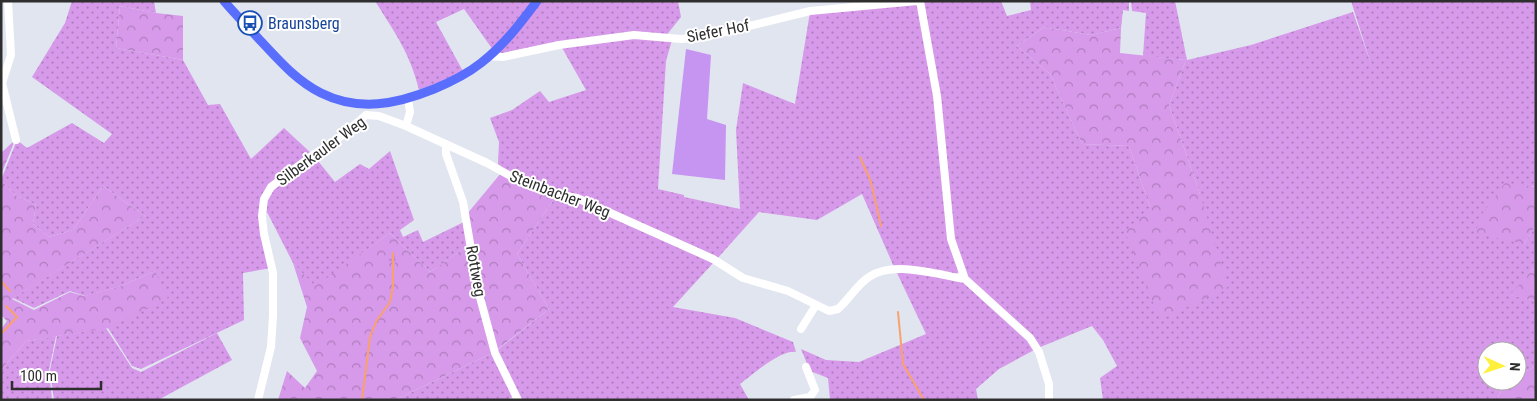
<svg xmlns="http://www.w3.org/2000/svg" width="1537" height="401" viewBox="0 0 1537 401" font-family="'Roboto Condensed',sans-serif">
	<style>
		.grass { fill: url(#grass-dots) }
		.forest { fill: url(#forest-crowns) }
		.wetland { fill: url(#wetland-marsh) }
		.pitch { fill: #c694f1 }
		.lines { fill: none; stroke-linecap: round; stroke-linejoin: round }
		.stream { stroke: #f8a16d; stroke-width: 2 }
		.minor { stroke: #fff; stroke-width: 8 }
		.major { stroke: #596efc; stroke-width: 9 }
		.labels { text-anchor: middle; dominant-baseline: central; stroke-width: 4; stroke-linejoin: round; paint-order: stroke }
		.transit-label { font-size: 16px; fill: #164399; stroke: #fff; text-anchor: start }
		.street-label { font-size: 16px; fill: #2e2e2e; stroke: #fff }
	</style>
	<defs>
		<pattern id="grass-dots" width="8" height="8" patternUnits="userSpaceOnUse" patternTransform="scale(1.25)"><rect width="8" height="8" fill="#d799ea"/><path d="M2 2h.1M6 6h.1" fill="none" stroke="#af7dbe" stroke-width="1.8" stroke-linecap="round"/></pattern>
		<pattern id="forest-crowns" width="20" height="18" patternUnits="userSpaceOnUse" patternTransform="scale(1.25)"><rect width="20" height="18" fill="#d799ea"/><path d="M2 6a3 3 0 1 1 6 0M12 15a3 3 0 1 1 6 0" fill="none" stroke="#af7dbe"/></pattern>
		<pattern id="wetland-marsh" width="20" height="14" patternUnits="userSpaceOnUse" patternTransform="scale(1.25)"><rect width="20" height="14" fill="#d799ea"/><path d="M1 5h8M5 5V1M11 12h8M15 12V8" fill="none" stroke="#af7dbe"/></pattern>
	</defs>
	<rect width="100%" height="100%" fill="#e0e5f0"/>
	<path class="grass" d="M72 1H154L156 13 120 6 116 48 183 60 208 105 220 104 251 159 284 128 312 154 264 199 271 268 243 273 244 320 141 369 132 366 108 328 155 271 121 286 85 296 70 291 34 308 13 298 145 216 103 186 73 230 49 237 33 224 36 205 15 195 1 180 17 140 27 148 72 123 104 143 112 134 32 77 65 23Z
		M375 1H534L493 50 464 9 436 22 464 73 419 90C410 53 395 33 375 1Z
		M541 1H678L681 17 665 37 634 34 499 54 497 53Z
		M922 1H1001L1007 16 1031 10 1030 1H1129V11L1123 10 1121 28 1091 35 1044 27 1017 46 1050 74 1082 144 1129 146 1150 207 1200 194 1169 105 1186 60 1143 56 1146 13 1132 11 1131 1H1175L1187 60 1251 45 1353 12 1371 64 1351 1H1536V187L1532 186 1524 244 1536 225V270L1533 269 1511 295 1536 301V366L1517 376V351H1487V381H1509L1495 400H1103L1100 378 1117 366 1103 340 1092 326 1038 348 967 278 952 238Z
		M918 3 928 45 950 240 960 270 956 275 894 267 862 194 817 220 759 212 716 260 508 173 498 164 499 142 490 118 512 110 540 91 549 102 586 90 561 46 634 36 672 40 666 61 658 189 684 195V197L740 209 736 130 743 83 795 104 810 12Z
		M390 151 414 220 400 230 403 237 418 230 423 242 466 221 470 244 430 272 390 233 315 287 293 263 267 212 263 221C265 184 287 176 314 156L335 182 360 164 369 169Z
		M556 196 576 200 714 262 673 307 735 318 793 342 796 352C781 349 752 375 740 384L749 400H519L496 351 549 309 517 254Z
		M896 271 964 281 1029 339 1036 349 999 369 976 389 978 400H830L828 378 810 371 801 349 826 360 859 362 926 334Z
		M106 328 132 368 141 372 217 333 232 360 158 400H54L50 370 57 336Z
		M56 336 49 370 52 400H1V370L26 341Z
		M494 352 515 396 506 400H395Z"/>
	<path class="forest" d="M120 6 156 13 183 16V60L116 48Z
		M1044 27 1091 35 1121 28 1120 53 1186 60 1169 105 1200 194 1228 287 1160 320 1125 232 1150 207 1129 146 1082 144 1050 74 1017 46Z
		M15 140 1 175V153Z
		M501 173 556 196 517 254 549 309 494 352 395 400H278L287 371 305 388 317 371 300 338 307 307 293 263 315 286 390 233 430 272 470 244 467 214Z
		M1 180 15 195 36 205 33 224 49 237 73 230 103 186 145 216 12 299 34 310 70 292 84 296 121 286 155 271 168 298 109 328 26 341 1 370V329L7 321 1 315Z
		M1505 183 1536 187V225L1524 244 1475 233 1482 214Z
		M1533 269 1536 270V301L1510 295Z
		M1536 366V400H1495L1509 381H1517V376Z"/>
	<path class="wetland" d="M391 243 397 247 395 264 387 260V244Z"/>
	<path class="pitch" d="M686 49 711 55 707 119 726 125 725 180 672 174Z"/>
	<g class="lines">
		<path class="stream" d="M860 157 871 182 881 226
			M1 281 10 291
			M898 312 903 364 924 400
			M1 334 17 317 6 306
			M362 400 370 337 376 322 390 302 393 286V253"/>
		<path class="minor" d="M8 1 11 55 2 83 16 140
			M920 1 937 96 951 239 965 279 1030 338 1039 352 1049 384V400
			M489 56 503 57 559 45 634 35 681 39 705 37 810 11 917 1
			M406 126 410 112 408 99
			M446 144V154L463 202 478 290 495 353 518 400
			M801 329 816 305
			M258 400 271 347 273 316V273L264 234 262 216 264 199 271 187 313 155 333 143 366 115 379 116 406 126 487 163 525 184 556 194 577 198 713 259 743 278 788 291 829 311 838 309 842 305C851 296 859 283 869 277 893 260 939 275 965 279
			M794 400 810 397 815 390 806 367"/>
		<path class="major" d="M224 1C235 14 247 26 258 38 277 58 295 80 321 93 359 112 397 104 434 89 451 82 467 74 481 63 503 46 520 24 537 1"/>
	</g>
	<defs>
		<g id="bus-ring" transform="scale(1.25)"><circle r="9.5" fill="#fff" stroke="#1a4fb4" stroke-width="1.5"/><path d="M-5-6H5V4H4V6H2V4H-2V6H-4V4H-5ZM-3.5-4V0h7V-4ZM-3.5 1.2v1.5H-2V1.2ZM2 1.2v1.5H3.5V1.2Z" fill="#1a4fb4"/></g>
	</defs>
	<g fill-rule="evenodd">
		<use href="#bus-ring" x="250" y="23"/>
	</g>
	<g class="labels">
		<g class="transit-label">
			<text x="268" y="23">Braunsberg</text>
		</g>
		<g class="street-label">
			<text transform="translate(718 31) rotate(-11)">Siefer Hof</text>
			<text transform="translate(321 151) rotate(-36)">Silberkauler Weg</text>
			<text transform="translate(560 194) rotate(21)">Steinbacher Weg</text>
			<text transform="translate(476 271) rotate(80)">Rottweg</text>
		</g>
	</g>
	<rect width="1537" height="401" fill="none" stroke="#2e2e2e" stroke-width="5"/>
	<g transform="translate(1502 366) rotate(93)"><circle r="24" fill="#ffffff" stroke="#ababab"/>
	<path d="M0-4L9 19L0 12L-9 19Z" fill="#fff03e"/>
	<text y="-8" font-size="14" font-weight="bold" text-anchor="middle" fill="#2e2e2e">N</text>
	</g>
	<path d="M12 381v8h89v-8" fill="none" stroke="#2e2e2e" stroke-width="2.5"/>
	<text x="20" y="381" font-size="15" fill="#2e2e2e" stroke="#ffffff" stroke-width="4" paint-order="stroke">100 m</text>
</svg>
